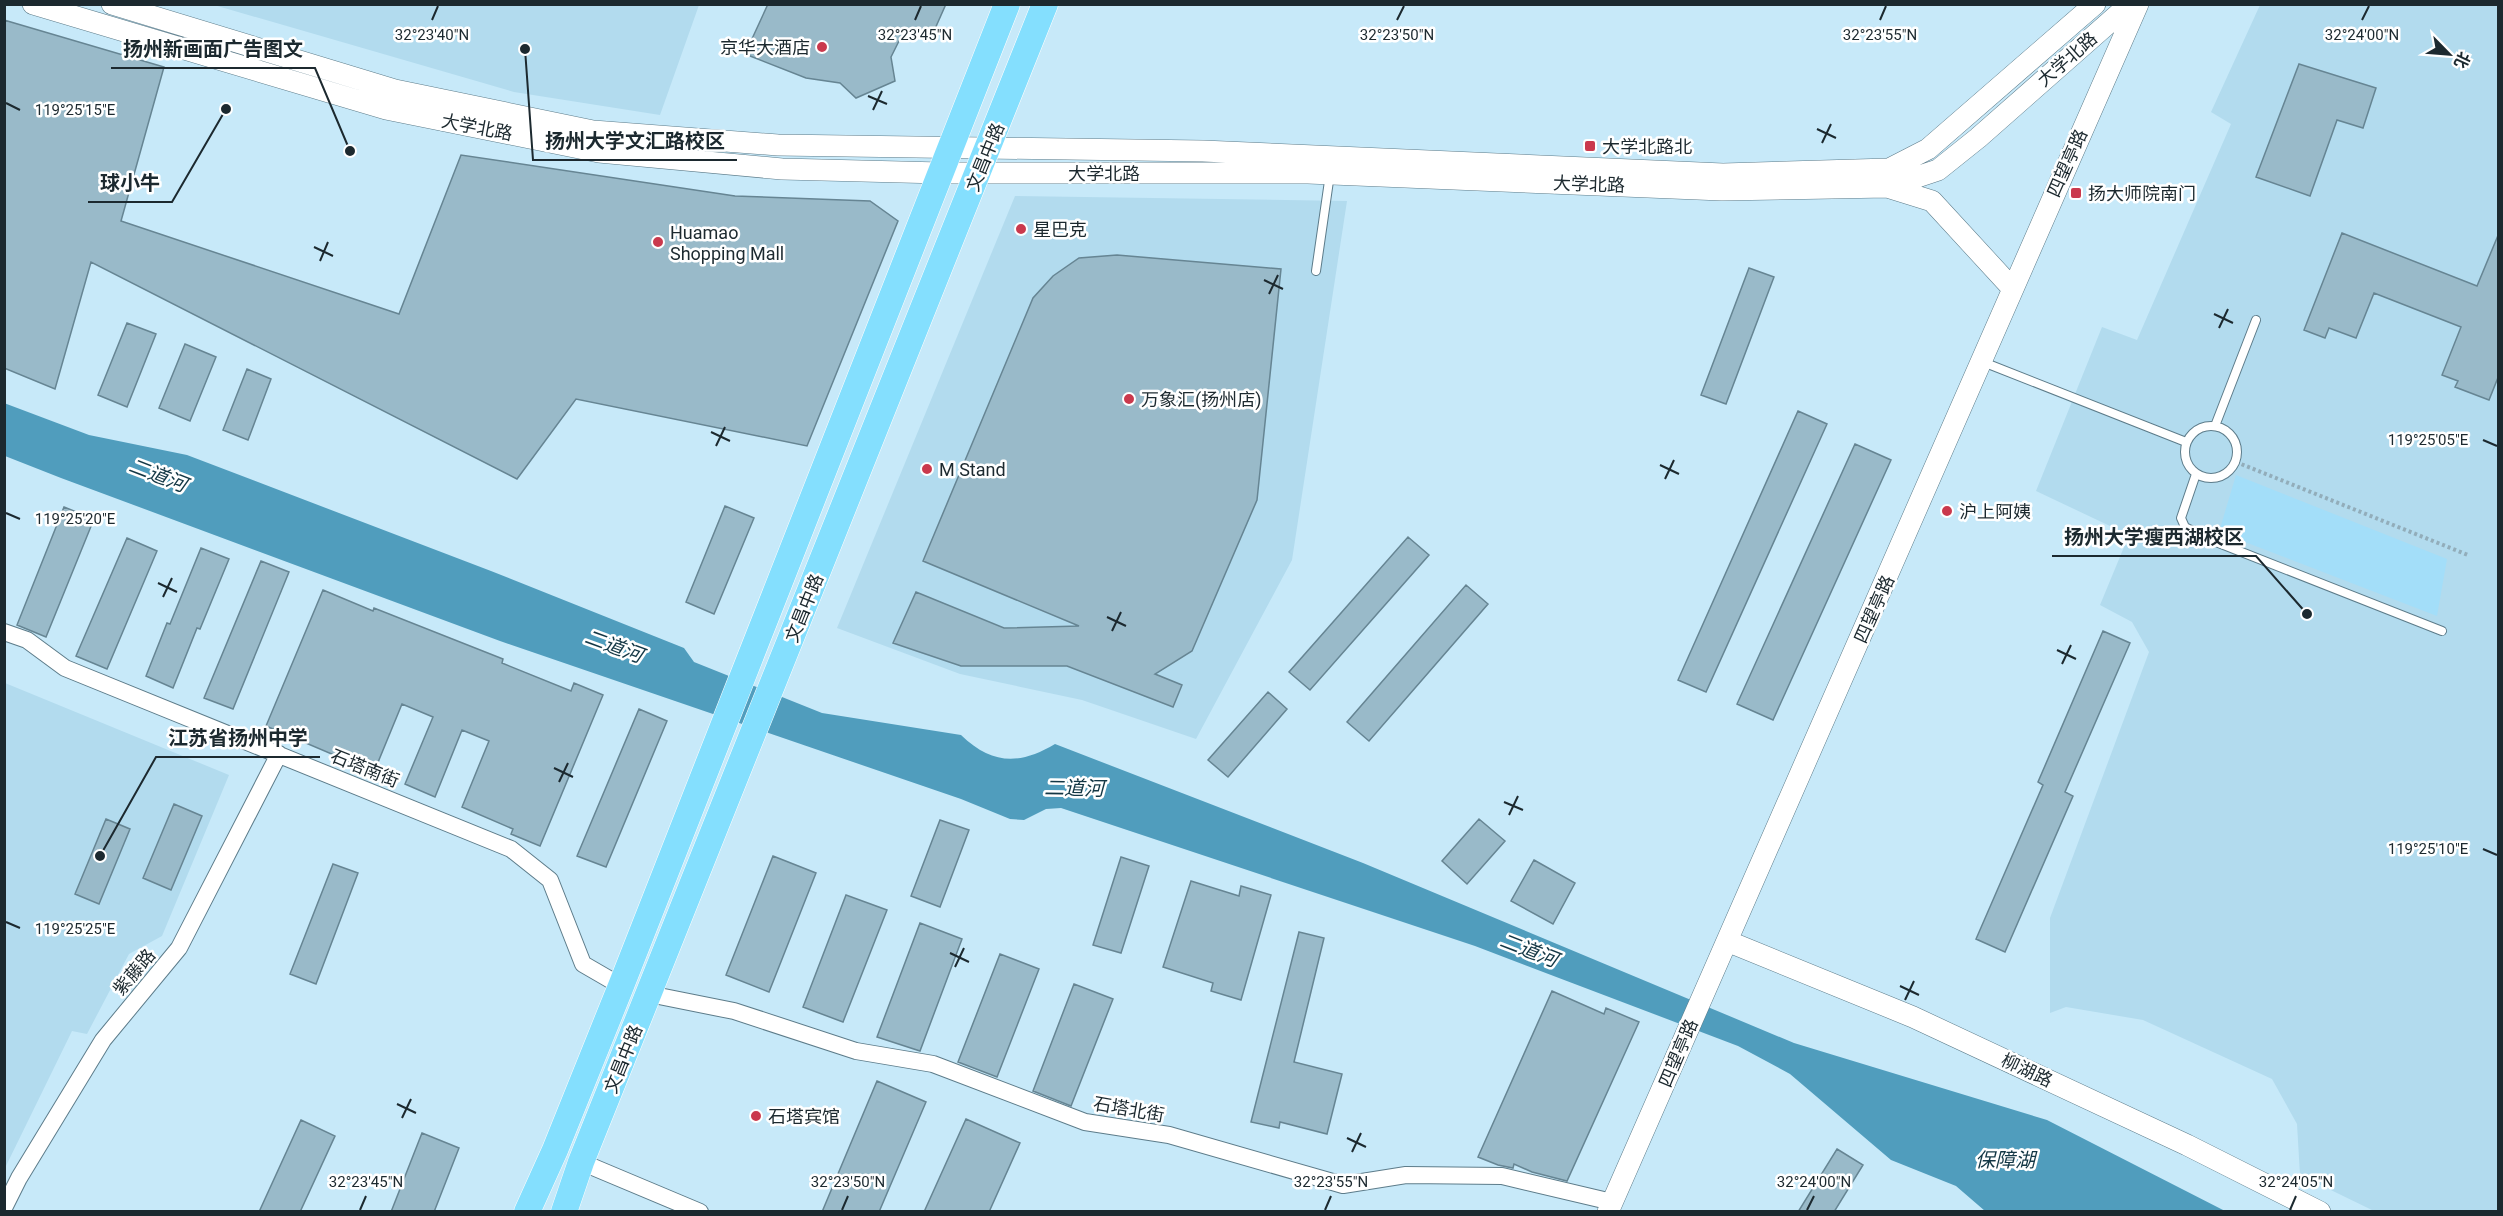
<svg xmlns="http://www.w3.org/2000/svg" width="2503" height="1216" viewBox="0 0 2503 1216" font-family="Roboto,'Noto Sans SC',sans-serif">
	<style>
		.built { fill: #b2dbee }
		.green { fill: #a3def9 }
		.water { fill: #509dbd }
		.building { fill: #99bac9; stroke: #668593; stroke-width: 1.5 }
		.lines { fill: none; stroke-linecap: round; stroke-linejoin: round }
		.service-casing { stroke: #5d7c8a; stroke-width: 10 }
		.minor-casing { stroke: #5d7c8a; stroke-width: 18 }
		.tertiary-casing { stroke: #5d7c8a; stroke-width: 22 }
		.primary-casing { stroke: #fff; stroke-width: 27 }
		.path { stroke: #92adba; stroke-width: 4; stroke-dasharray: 3 3; stroke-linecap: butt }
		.service { stroke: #fff; stroke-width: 8 }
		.minor { stroke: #fff; stroke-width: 16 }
		.tertiary { stroke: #fff; stroke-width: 21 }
		.primary { stroke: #84dffe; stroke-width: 26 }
		.ticks { fill: none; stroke: #1c292f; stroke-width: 2 }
		.poi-dot { fill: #ca394d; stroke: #fff; stroke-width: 2 }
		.labels { text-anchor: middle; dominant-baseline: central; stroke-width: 5; stroke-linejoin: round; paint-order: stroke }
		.poi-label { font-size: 18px; fill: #1c292f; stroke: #fff; text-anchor: start }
		.street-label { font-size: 18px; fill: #1c292f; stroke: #fff }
		.water-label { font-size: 20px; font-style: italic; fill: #133745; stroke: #fff }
		.ticks-label { font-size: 15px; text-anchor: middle; fill: #1c292f; stroke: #fff; stroke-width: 5; stroke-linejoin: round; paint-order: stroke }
		.leader { fill: none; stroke: #1c292f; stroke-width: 2 }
		.callout-dot { fill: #1c292f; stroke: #fff; stroke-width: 2 }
		.callout-label { font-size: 20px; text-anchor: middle; font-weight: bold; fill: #1c292f; stroke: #fff; stroke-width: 5; stroke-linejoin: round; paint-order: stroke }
	</style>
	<rect width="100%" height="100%" fill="#c7e9f9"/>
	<path class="built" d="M214 5H699L660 115 514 92Z
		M2260 5H2498V1211H2374L2300 1175 2297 1124 2272 1079 2143 1020 2066 1007 2050 1013V918L2149 652 2132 622 2100 605 2129 535 2036 491 2102 327 2137 340 2231 124 2211 112Z
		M1015 196 1347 201 1292 560 1196 739 1082 700 960 674 837 628Z
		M5 683 229 775 162 936 129 954 87 1034 72 1031 5 1168Z"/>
	<path class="green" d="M2236 475 2447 559 2437 616 2219 532Z"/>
	<path class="water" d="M4 403 89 435 187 455 491 571 684 648 694 662 822 713 961 735C992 765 1020 765 1055 744L1363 863 1794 1043 2047 1120 2225 1211H1985L1956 1186 1891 1160 1790 1074 1738 1046 1475 946 1061 808 1046 809 1024 820 1010 819 961 799 500 641 61 478 5 456Z"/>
	<path class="building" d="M768 4H946L930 40 905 29 891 57 895 81 856 98 840 83 806 78 745 54Z
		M4 20 164 67 121 221 399 314 461 155 735 196 870 201 898 221 807 446 576 399 517 479 91 262 55 389 4 368Z
		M2299 64 2376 88 2363 128 2337 120 2310 196 2256 177Z
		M2342 233 2477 286 2499 233V375L2489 400 2455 387 2458 381 2442 375 2461 327 2374 293 2356 338 2329 328 2325 338 2304 330Z
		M1117 255 1281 269 1257 500 1192 651 1155 674 1182 685 1173 707 1067 666H961L893 643 916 592 1004 628 1079 626 923 561 1033 298 1053 276 1079 258Z
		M1749 268 1774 277 1726 404 1701 395Z
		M127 323 156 334 127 407 98 395Z
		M185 344 216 357 190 421 159 408Z
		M247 369 271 379 248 440 223 430Z
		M1798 411 1827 424 1706 692 1678 680Z
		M1855 444 1891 460 1773 720 1737 704Z
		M725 506 754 518 714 614 686 602Z
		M64 507 94 519 46 637 17 625Z
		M1408 537 1429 555 1310 690 1289 672Z
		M127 538 157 551 107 669 76 656Z
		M201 548 229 559 200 629 197 628 173 688 146 676 167 623 170 624Z
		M261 561 289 572 233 709 204 698Z
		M1466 585 1488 604 1369 741 1347 722Z
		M323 590 373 611 374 608 503 659 502 663 571 691 574 683 603 695 540 846 511 834 513 829 462 807 489 741 462 730 435 797 405 784 433 717 402 704 374 772 266 726Z
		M2103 631 2130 643 2065 792 2073 796 2005 952 1976 939 2043 785 2038 782Z
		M1268 692 1287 709 1228 777 1208 760Z
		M639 709 667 721 606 867 577 856Z
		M174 804 202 816 171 890 143 878Z
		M106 819 130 829 99 904 75 894Z
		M1479 819 1505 841 1467 884 1442 861Z
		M940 820 969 830 940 907 911 896Z
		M773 856 816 873 769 992 726 975Z
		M1121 857 1149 866 1121 953 1093 945Z
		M1534 860 1575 883 1553 924 1511 901Z
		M333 864 358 873 316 984 290 974Z
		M1191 881 1239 896 1241 886 1271 895 1241 1000 1211 991 1213 983 1163 967Z
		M846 895 887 910 843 1022 803 1007Z
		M920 923 962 939 920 1051 877 1037Z
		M1299 932 1324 938 1294 1062 1342 1074 1327 1134 1280 1122 1279 1128 1251 1122Z
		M1000 954 1039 969 997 1077 958 1062Z
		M1074 984 1113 999 1071 1106 1033 1091Z
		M1552 991 1604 1014 1606 1008 1639 1022 1567 1181 1532 1172 1514 1164 1513 1168 1498 1165 1478 1157Z
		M877 1081 926 1102 879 1212H822Z
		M966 1119 1020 1143 989 1212H924Z
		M301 1120 335 1136 300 1212H259Z
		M422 1133 459 1148 434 1212H391Z
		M1837 1149 1863 1165 1834 1212H1798Z"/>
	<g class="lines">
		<g class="service-casing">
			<path id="service" d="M1316 271 1330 174
				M1983 362 2186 442
				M2185 452a26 26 0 1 1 52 0a26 26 0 1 1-52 0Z
				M2215 426 2256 320
				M2196 474 2181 518 2185 527 2211 540 2442 631"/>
		</g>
		<g class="minor-casing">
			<path id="minor" d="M4 632 27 640 65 668 511 849 550 880 583 964 621 986
				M649 994 734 1011 856 1051 933 1064 1085 1122 1169 1135 1343 1185 1406 1175 1502 1176 1612 1202
				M581 1162 700 1212
				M4 1208 19 1178 103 1040 179 948 279 754"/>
		</g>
		<g class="tertiary-casing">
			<path id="tertiary" d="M33 4 386 109 599 152 782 169 941 173H1308L1722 190 1887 187 1938 170 1978 138 2130 4
				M112 4 395 90 593 131 778 145 1203 151 1723 174 1889 169 1928 149 2095 4
				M1887 187 1932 201 2012 288
				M1727 941 1913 1017 2187 1145 2320 1212
				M1608 1212 2138 4"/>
		</g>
		<g class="primary-casing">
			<path id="primary" d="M527 1212 555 1150 621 986 1007 4
				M564 1212 581 1162 1045 4"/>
		</g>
		<path class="path" d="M2236 462 2468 555"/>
		<use href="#service" class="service"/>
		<use href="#minor" class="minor"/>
		<use href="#tertiary" class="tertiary"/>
		<use href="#primary" class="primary"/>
	</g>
	<path class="ticks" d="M432 20 438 6M915 20 921 6M1397 20 1404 6M1880 20 1886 6M2362 20 2369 6M868 96 887 104M6 103 20 110M873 110 882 91M1817 129 1836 138M1822 143 1831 124M314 247 333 256M320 261 328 242M1264 280 1283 289M1269 294 1278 275M2214 314 2233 323M2219 328 2228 309M711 432 730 441M2483 440 2497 446M716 446 725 427M1660 465 1679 474M1665 479 1674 460M6 513 20 519M158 583 177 592M163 597 172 578M1107 617 1126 626M1112 631 1121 612M2057 650 2076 659M2062 664 2071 645M554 768 573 777M559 782 568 763M1504 802 1523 810M1509 815 1518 796M2483 849 2497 855M6 922 20 928M950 953 969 962M955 967 964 948M1900 986 1919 995M1905 1000 1914 981M397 1104 416 1113M402 1118 411 1099M1347 1138 1366 1147M1352 1152 1361 1133M360 1210 366 1196M842 1210 848 1196M1325 1210 1331 1196M1807 1210 1814 1196M2290 1210 2296 1196"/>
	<g class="poi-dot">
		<circle cx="822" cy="47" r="6"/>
		<rect x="1584" y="140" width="12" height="12" rx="3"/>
		<rect x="2070" y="187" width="12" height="12" rx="3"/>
		<circle cx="1021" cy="229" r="6"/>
		<circle cx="658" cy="242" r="6"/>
		<circle cx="1129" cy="399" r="6"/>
		<circle cx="927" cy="469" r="6"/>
		<circle cx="1947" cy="511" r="6"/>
		<circle cx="756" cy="1116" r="6"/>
	</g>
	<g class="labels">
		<g class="poi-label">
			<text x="810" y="47" text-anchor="end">京华大酒店</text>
			<text x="1602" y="146">大学北路北</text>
			<text x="2088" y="193">扬大师院南门</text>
			<text x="1033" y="229">星巴克</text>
			<text x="670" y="232">Huamao<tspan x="670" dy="21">Shopping Mall</tspan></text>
			<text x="1141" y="399">万象汇(扬州店)</text>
			<text x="939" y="469">M Stand</text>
			<text x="1959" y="511">沪上阿姨</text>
			<text x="768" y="1116">石塔宾馆</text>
		</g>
		<g class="street-label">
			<text transform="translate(2067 59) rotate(-41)">大学北路</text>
			<text transform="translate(477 127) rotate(11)">大学北路</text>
			<text transform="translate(985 157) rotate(-68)">文昌中路</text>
			<text transform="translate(2067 163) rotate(-66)">四望亭路</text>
			<text x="1104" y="173">大学北路</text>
			<text transform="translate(1589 184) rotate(2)">大学北路</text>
			<text transform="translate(804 608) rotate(-68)">文昌中路</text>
			<text transform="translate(1874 609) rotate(-66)">四望亭路</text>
			<text transform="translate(365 768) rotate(22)">石塔南街</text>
			<text transform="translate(134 972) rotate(-50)">紫藤路</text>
			<text transform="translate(1678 1053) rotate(-67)">四望亭路</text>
			<text transform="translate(623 1059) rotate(-68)">文昌中路</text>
			<text transform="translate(2027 1070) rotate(25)">柳湖路</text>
			<text transform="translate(1129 1109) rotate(10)">石塔北街</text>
		</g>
		<g class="water-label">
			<text transform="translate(158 475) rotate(21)">二道河</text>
			<text transform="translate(614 646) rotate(20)">二道河</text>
			<text transform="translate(1074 788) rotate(1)">二道河</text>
			<text transform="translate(1529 950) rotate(21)">二道河</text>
			<text x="2005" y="1160">保障湖</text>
		</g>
	</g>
	<g class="ticks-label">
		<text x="432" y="40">32°23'40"N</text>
		<text x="915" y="40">32°23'45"N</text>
		<text x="1397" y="40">32°23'50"N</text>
		<text x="1880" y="40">32°23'55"N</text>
		<text x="2362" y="40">32°24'00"N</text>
		<text x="75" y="115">119°25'15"E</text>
		<text x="2428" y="445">119°25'05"E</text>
		<text x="75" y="524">119°25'20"E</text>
		<text x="2428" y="854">119°25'10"E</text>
		<text x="75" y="934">119°25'25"E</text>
		<text x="366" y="1187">32°23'45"N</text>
		<text x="848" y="1187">32°23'50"N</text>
		<text x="1331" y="1187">32°23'55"N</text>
		<text x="1814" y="1187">32°24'00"N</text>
		<text x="2296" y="1187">32°24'05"N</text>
	</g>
	<path class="leader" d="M350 151L315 68H111M525 49L533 160H737M226 109L172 202H88M2307 614L2256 556H2052M100 856L156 757H320"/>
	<g class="callout-dot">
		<circle cx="350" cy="151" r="6"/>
		<circle cx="525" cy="49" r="6"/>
		<circle cx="226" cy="109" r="6"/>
		<circle cx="2307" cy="614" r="6"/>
		<circle cx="100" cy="856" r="6"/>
	</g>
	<g class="callout-label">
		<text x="213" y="56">扬州新画面广告图文</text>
		<text x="635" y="148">扬州大学文汇路校区</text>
		<text x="130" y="190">球小牛</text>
		<text x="2154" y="544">扬州大学瘦西湖校区</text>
		<text x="238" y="745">江苏省扬州中学</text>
	</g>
	<rect width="2503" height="1216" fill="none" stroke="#1c292f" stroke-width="12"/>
	<g transform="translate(2449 54) rotate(115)" stroke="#ffffff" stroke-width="4.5" paint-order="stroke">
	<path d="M0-4.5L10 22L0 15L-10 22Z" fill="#1c292f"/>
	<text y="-9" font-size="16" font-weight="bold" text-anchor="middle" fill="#1c292f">北</text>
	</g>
</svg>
